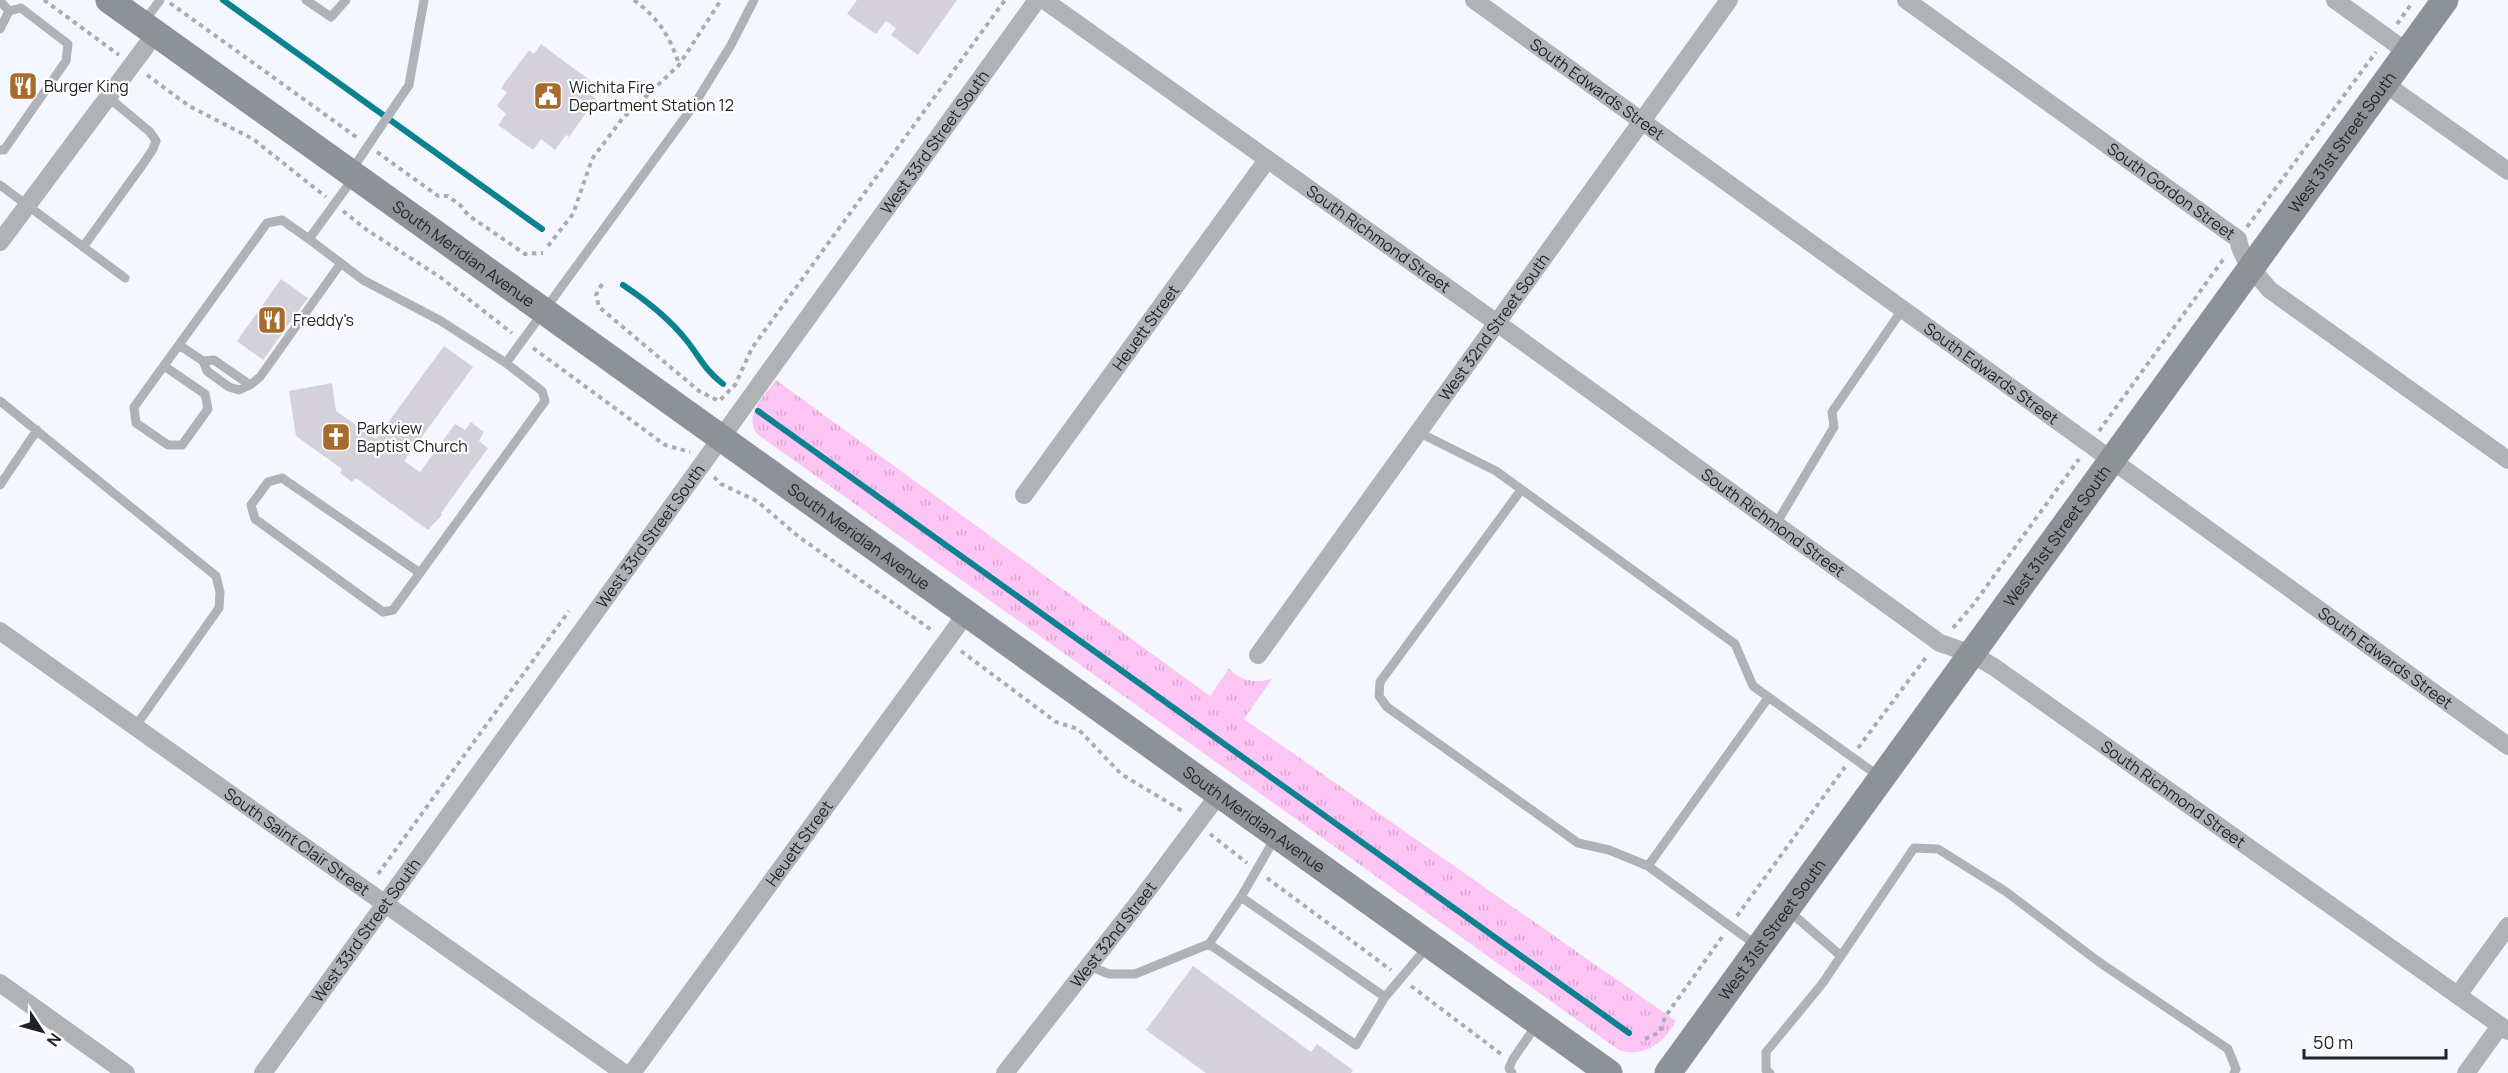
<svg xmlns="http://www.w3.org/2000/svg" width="2508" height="1073" viewBox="0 0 2508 1073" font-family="Manrope,sans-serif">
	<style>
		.grass { fill: url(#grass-tufts) }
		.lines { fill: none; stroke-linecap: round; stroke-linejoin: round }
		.stream { stroke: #0c8291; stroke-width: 6 }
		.building { fill: #d4d1da }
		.path { stroke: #aaacb2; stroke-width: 4; stroke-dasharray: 4.5 4.5; stroke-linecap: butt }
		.lane { stroke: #afb3b6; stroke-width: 9 }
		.street { stroke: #afb3b6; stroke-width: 18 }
		.secondary { stroke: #8c9296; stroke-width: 27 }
		.labels { text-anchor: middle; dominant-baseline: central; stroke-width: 4.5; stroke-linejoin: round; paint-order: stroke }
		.poi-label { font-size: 16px; fill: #222326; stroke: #fff; text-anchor: start }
		.street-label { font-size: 16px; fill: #222326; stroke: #fff }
	</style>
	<defs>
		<pattern id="grass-tufts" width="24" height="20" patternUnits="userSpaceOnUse" patternTransform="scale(1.5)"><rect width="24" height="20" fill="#fcc5f3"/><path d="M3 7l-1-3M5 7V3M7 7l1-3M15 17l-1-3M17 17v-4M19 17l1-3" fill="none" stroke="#d8a9d0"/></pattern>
	</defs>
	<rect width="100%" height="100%" fill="#f5f7ff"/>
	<path class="grass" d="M776 380 1210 696 1229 668C1241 682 1256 683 1272 679L1244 719 1676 1021C1664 1043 1645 1058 1619 1050L757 434C743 414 764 397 776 380Z"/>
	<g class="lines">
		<path class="stream" d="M223 0 542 229
			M623 285C647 301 669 318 687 341 701 359 705 370 723 384
			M758 411 1629 1033"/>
	</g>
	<path class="building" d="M857 0H957L918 55 891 35 896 28 886 21 876 34 847 14Z
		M541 44 596 85 590 94 596 99 569 137 566 135 555 150 541 139 533 150 498 125 506 114 497 106 507 92 501 88 529 50 534 54Z
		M281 279 308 298 263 360 237 341Z
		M444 346 473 367 404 461 420 472 455 424 465 430 471 422 484 432 479 441 488 448 441 513 442 515 428 530 356 478 352 482 340 473 342 469 296 436 289 391 332 383 336 411 376 439Z
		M1193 966 1311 1052 1317 1044 1353 1070 1351 1073H1206L1146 1030Z"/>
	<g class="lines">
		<path class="path" d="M44 0 119 55
			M634 0C659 19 669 35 679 64
			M170 3 359 139
			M2397 24 2412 3
			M147 75 189 106 253 139 326 197
			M377 152 438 196H448L461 206 468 215 525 254 543 253
			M343 211 367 230 440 277 512 333
			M2247 227 2376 52
			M548 246 573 214 592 159 622 119 679 65 721 0
			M602 284 596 295 599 307 699 391 719 401 735 385 752 348 1005 0
			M533 348 665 445 690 452
			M2099 431 2225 257
			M714 477 721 484 757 501 799 537 933 631
			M1953 628 1973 605 2079 459
			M961 651 1056 722 1078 729 1121 774 1184 812
			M1858 748 1927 656
			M1210 834 1247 863
			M378 874 569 611
			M1267 878 1391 970
			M1737 916 1845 767
			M1411 986 1501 1054
			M1645 1039 1660 1032 1665 1017 1722 937"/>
		<path class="lane" d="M306 0 331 17 346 0
			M0 1 9 11 0 29
			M144 22 160 0
			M0 150H4L66 61 68 44 21 8 9 11
			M351 171 409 85 424 0
			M354 177 309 239 363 280 441 321 506 363 694 105 731 45 754 0
			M0 185 125 278
			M83 247 143 164 153 149 156 141 150 132 108 97
			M179 345 203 361 207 371 229 387 239 390 250 385 260 377 341 263
			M203 361 214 360 250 385
			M164 366 205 394 208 409 182 445H168L136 423 134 407 267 223 282 220 309 239
			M0 401 216 576 220 592 219 608 135 727
			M1418 432 1496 471 1735 644 1753 686 1880 777
			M0 485 37 430
			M1521 490 1380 682 1379 696 1387 707 1578 843 1609 850 1648 866 1756 945
			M1776 524 1834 427 1832 412 1902 310
			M420 573 282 478 268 482 251 505 255 519 383 612 393 610 545 401 542 391 506 363
			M1275 838 1241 897 1385 997 1428 946
			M1648 866 1768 698
			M1789 911 1841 956
			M1209 944 1356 1045 1385 997
			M1089 966 1109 974H1135L1209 944 1241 897
			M1512 1073 1509 1068 1513 1059 1537 1024
			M1770 1073 1766 1070V1052L1822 984 1914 848 1938 849 2005 891 2099 962 2228 1049 2236 1069 2234 1073"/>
		<g class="street">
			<path id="s1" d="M1044 0 1497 323 1940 643 1972 654 1994 667 2508 1031"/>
			<path id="s2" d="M1474 0 2508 746"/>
			<path id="s3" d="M1906 0 2238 239C2241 259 2257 275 2270 290L2508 460"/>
			<path d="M2335 0 2407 52"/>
			<path d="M2384 83 2508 171"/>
			<path d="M0 242 155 34"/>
			<path id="s4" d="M1024 495 1267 160"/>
			<path id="s5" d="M0 631 624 1073"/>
			<path id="s6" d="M1258 655 1729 0"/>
			<path d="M0 983 126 1073"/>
			<path d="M2458 995 2508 926"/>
			<path id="s7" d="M263 1073 1037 0"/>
			<path id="s8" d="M632 1073 966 614"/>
			<path id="s9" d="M1005 1073 1141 899 1219 794"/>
			<path d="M2466 1073 2500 1026"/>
		</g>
		<g class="secondary">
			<path id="s10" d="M109 0 1609 1073"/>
			<path id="s11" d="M1668 1073 2445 0"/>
		</g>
	</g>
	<defs>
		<g id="restaurant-square" transform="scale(1.5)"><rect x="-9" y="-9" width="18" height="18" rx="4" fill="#a76b2d" stroke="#fff"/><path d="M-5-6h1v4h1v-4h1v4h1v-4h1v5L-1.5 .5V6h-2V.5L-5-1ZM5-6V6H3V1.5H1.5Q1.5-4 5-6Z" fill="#fff"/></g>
		<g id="civic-square" transform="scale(1.5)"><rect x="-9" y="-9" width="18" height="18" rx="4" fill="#a76b2d" stroke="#fff"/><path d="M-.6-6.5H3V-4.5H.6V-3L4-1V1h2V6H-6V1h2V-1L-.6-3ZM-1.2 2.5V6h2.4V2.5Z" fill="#fff"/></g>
		<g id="church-square" transform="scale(1.5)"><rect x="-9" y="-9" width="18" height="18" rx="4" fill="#a76b2d" stroke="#fff"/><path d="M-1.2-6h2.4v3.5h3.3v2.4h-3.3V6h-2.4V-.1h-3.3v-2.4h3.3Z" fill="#fff"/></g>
	</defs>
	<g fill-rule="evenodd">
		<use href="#restaurant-square" x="23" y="86"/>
		<use href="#civic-square" x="548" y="96"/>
		<use href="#restaurant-square" x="272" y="320"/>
		<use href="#church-square" x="336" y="437"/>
	</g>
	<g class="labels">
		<g class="poi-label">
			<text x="44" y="86">Burger King</text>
			<text x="569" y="87">Wichita Fire<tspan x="569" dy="18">Department Station 12</tspan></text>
			<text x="293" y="320">Freddy's</text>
			<text x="357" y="428">Parkview<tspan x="357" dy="18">Baptist Church</tspan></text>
		</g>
		<g class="street-label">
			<text stroke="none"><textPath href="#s2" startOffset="152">South Edwards Street</textPath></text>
			<text stroke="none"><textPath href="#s7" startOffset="1148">West 33rd Street South</textPath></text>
			<text stroke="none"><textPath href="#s11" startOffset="1149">West 31st Street South</textPath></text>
			<text stroke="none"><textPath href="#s3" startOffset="327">South Gordon Street</textPath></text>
			<text stroke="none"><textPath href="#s1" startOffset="411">South Richmond Street</textPath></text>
			<text stroke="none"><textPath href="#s10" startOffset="436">South Meridian Avenue</textPath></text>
			<text stroke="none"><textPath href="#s4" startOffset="207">Heuett Street</textPath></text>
			<text stroke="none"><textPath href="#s6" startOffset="404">West 32nd Street South</textPath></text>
			<text stroke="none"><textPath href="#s2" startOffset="638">South Edwards Street</textPath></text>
			<text stroke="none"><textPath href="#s1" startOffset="897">South Richmond Street</textPath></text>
			<text stroke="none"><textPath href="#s7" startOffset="662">West 33rd Street South</textPath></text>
			<text stroke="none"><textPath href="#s11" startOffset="663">West 31st Street South</textPath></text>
			<text stroke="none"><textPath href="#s10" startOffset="922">South Meridian Avenue</textPath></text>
			<text stroke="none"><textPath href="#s2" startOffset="1124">South Edwards Street</textPath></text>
			<text stroke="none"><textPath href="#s1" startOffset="1382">South Richmond Street</textPath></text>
			<text stroke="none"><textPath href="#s10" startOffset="1408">South Meridian Avenue</textPath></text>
			<text stroke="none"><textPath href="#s5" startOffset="364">South Saint Clair Street</textPath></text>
			<text stroke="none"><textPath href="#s8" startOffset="284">Heuett Street</textPath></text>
			<text stroke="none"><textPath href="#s11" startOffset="177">West 31st Street South</textPath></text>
			<text stroke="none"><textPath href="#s7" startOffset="176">West 33rd Street South</textPath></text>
			<text stroke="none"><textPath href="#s9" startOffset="176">West 32nd Street</textPath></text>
		</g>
	</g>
	<g transform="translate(42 1031) rotate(126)" stroke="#ffffff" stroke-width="4.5" paint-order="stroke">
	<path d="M0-4.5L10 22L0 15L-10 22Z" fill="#222326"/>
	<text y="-9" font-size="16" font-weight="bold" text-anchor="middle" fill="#222326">N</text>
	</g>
	<path d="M2304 1049v9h142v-9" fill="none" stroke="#222326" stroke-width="3"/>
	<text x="2313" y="1049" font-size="18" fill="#222326" stroke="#ffffff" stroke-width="4.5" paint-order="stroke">50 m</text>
</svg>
